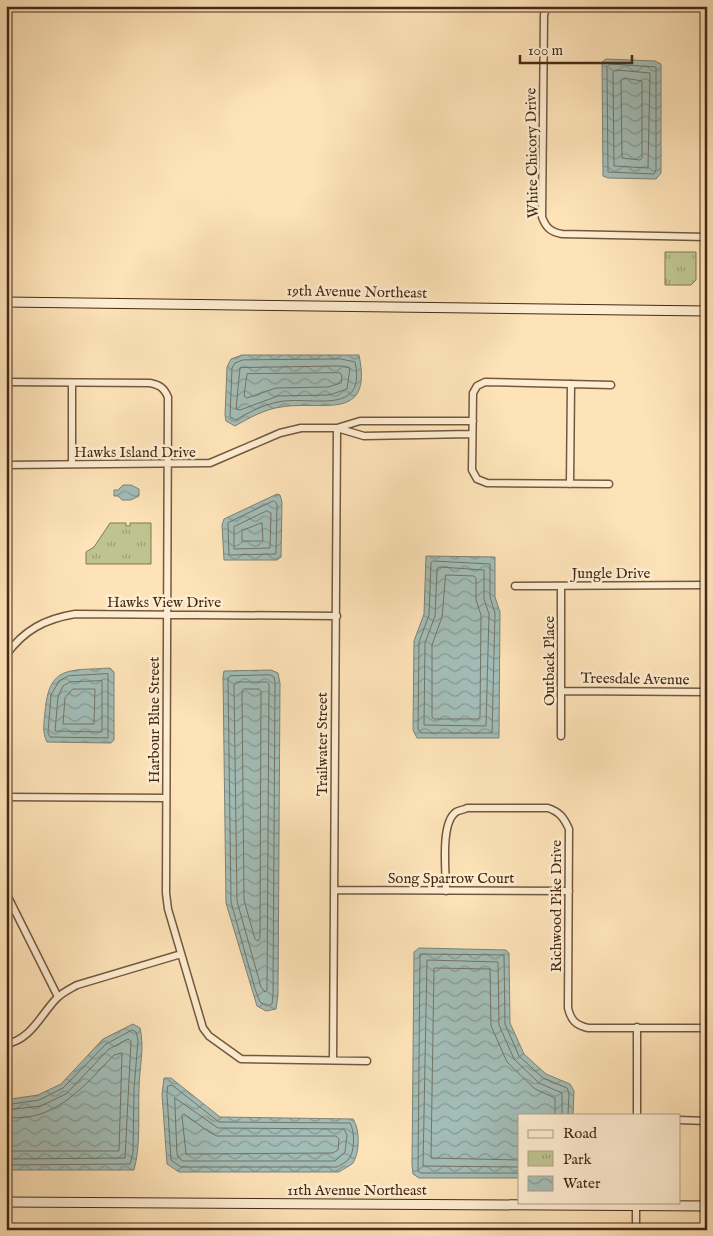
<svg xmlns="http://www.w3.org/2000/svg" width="713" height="1236" viewBox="0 0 713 1236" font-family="'IM FELL English',serif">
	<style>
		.park { fill: url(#park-tufts); stroke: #827753 }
		.water { fill: url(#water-waves); stroke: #7d8277 }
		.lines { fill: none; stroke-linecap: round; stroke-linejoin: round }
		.shore { stroke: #747466; stroke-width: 1 }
		.street-casing { stroke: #73583e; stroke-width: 9 }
		.secondary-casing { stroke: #452a16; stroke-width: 11 }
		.street { stroke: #feedd1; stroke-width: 6 }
		.secondary { stroke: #feedd1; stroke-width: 9 }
		.labels { text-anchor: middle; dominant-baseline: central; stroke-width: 5; stroke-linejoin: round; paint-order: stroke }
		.street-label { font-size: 15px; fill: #452a16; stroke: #feedd1 }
	</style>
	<defs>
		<pattern id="park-tufts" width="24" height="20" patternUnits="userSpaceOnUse" patternTransform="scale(1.25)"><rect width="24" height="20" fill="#bec490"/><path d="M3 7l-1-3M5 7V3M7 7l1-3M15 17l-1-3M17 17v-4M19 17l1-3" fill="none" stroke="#9c9f75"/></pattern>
		<pattern id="water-waves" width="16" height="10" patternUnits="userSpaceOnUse" patternTransform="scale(1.25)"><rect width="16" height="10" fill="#a2bdb7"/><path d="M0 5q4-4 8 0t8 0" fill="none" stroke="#869a94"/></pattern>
	</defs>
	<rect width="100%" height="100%" fill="#fee3b8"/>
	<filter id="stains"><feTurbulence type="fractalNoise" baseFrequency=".004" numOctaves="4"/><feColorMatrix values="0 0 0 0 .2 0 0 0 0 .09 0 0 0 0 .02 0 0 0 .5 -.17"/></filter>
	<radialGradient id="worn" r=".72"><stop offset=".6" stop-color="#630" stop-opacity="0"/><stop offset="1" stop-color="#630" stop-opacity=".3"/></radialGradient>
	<path class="park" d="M665 252H696V280L691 285H665Z
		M110 523H126V526H130V523H151V564H86V552L94 547Z"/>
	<path class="water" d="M606 59 655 61 661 64V173L656 179 608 178 603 176 602 62Z
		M242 355H359C373 423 323 400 281 407 265 409 249 418 235 426L226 421 225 415 227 367 231 359Z
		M123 485H131L139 489V496L131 500H122L118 496H114V490H118Z
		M277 494 280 495 282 502 281 557 277 560H224L222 525 224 519Z
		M426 556 495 557V597L500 612 499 738H417L413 730 414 641 424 614Z
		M110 668 114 672V740L111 743 47 742C42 732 44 723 45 712 49 664 70 671 110 668Z
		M271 670 278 673 280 683 278 995 276 1009 266 1011 257 1006 226 903 223 676 224 671Z
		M419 948 506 950 509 953 510 1023 524 1054 546 1074 570 1084 574 1091 573 1115H519V1178H419L413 1174 412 1165 414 952Z
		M133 1024 140 1028C145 1048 139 1069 139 1089 138 1116 141 1144 134 1170H6V1095L11 1099 38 1095 61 1084 103 1039Z
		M164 1078H171L220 1117 353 1119C360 1129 360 1152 353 1163 350 1166 343 1169 339 1172H179L167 1164 162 1094Z"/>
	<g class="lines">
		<path class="shore" d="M610 64 656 67V170L654 174 608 172 607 67Z
			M616 70 650 73 648 168 614 166 613 73Z
			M624 78 642 81V158L640 160 622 158 621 81Z
			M341 359 355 362C367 418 310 395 278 402 263 405 249 412 236 420L230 417 232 368 235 363 243 360Z
			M341 366 350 368 347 389 329 395 278 396 240 410 236 409 240 368Z
			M340 373 342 376 341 383 328 387 276 388 247 398 244 396 247 374Z
			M274 501 277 504 276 554 229 555 228 523Z
			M267 511 271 513 270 548 234 549V527Z
			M262 523 263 541H242V531Z
			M433 561 490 564V597L495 613 492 733H421L418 729 419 642 429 615 431 563Z
			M440 567 484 570V599L489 614 486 726 424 725 425 643 435 616 437 569Z
			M446 575 474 576 476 578V600L481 615 480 717 478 719H434L432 717V645L442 617Z
			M108 674V738L50 737 48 733 51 695 59 681 68 676Z
			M270 675 274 677 275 683 273 995 272 1004 267 1006 260 1002 255 989 231 902 228 678 230 676Z
			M102 681V732L55 731 58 697 63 686 70 682Z
			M237 682H267L269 684 267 990 265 992 261 987 237 901 234 685Z
			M73 689H95L94 724H63L65 698Z
			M244 689H259L261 691 260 938 258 941 255 939 244 900 242 692Z
			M168 1086 172 1085 219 1122 350 1123C355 1131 355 1153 348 1160 345 1163 340 1165 337 1167H181L171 1160 167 1095Z
			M175 1098 218 1128 344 1129 347 1135 345 1152 335 1161H183L178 1157 177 1153Z
			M6 1102 12 1104 39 1100 63 1088 106 1044 132 1030 136 1032 138 1040 134 1089 133 1153 130 1164 6 1165
			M6 1110 41 1106 66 1094 109 1049 128 1039 131 1041 125 1158 6 1159
			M184 1114 209 1132 217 1136H336L339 1139 338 1150 333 1153 186 1154 182 1116Z
			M6 1117C54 1124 85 1085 114 1055L122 1053 119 1151H6
			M519 1160 431 1158 434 968 490 969 491 1026 507 1062 535 1089 555 1098V1115
			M519 1167 423 1166 427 960 498 962 499 1025 514 1059 539 1083 562 1093V1115
			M519 1173H421L418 1171 420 954 504 955 505 1024 519 1056 543 1078 567 1088 569 1093 568 1115"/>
		<g class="street-casing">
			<path id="street" d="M547 6 544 15 542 217C546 228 551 232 562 234L707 237
				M6 382 150 383C160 385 164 388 168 397L166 893 168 909 203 1028 209 1036 241 1059 367 1061
				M72 383V464
				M337 428 360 421H473
				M6 465 210 463 280 433 301 428H337L364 436 472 434
				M570 484 571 384
				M609 484 487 483 477 479 472 470 473 393 477 386 485 382 611 385
				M515 586 707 585
				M561 586V736
				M6 655C24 630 45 619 75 614L337 616
				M562 691 707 692
				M6 797 166 798
				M334 890 569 891
				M446 891C446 872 440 823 456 812 459 810 464 810 467 808H548C560 812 564 818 569 829L568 1008C571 1020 575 1025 588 1028H707
				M6 893 58 997
				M637 1027V1115
				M6 1044C31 1040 41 1014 57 998 63 992 70 989 77 985L181 954
				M333 1060 337 428
				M679 1120 707 1121
				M636 1205V1230"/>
		</g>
		<g class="secondary-casing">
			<path id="secondary" d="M6 302 707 311
				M6 1202 707 1206"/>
		</g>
		<use href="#street" class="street"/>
		<use href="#secondary" class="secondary"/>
	</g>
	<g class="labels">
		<g class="street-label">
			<text transform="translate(532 153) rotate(-91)">White Chicory Drive</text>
			<text transform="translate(357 292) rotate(1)">19th Avenue Northeast</text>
			<text x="135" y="452">Hawks Island Drive</text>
			<text x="611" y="573">Jungle Drive</text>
			<text x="164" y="602">Hawks View Drive</text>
			<text transform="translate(549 661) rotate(-90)">Outback Place</text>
			<text transform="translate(635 679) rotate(1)">Treesdale Avenue</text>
			<text transform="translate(154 720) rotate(-90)">Harbour Blue Street</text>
			<text transform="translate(322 744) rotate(-90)">Trailwater Street</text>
			<text x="451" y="878">Song Sparrow Court</text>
			<text transform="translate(556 906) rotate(-90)">Richwood Pike Drive</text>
			<text x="357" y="1190">11th Avenue Northeast</text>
		</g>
	</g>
	<rect width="713" height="1236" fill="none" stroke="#fee3b8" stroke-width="25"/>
	<rect x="8" y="8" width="698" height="1221" fill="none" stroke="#452a16" stroke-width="2.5"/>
	<rect x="12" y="12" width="688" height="1211" fill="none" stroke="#452a16"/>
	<rect x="518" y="1114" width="162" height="90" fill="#feedd1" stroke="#b49f86"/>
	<rect x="528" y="1130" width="25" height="8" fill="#feedd1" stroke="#b49f86"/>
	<text x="563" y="1138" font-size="15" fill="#452a16">Road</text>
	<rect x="528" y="1151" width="25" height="15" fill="url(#park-tufts)" stroke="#b49f86"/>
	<text x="563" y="1164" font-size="15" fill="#452a16">Park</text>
	<rect x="528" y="1176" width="25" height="15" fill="url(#water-waves)" stroke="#b49f86"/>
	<text x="563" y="1188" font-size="15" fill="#452a16">Water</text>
	<path d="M520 55v8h112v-8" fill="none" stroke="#452a16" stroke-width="2.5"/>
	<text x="528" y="55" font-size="15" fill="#452a16" stroke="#feedd1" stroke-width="4" paint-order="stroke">100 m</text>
	<rect width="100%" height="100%" filter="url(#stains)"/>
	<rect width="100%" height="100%" fill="url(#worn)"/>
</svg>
